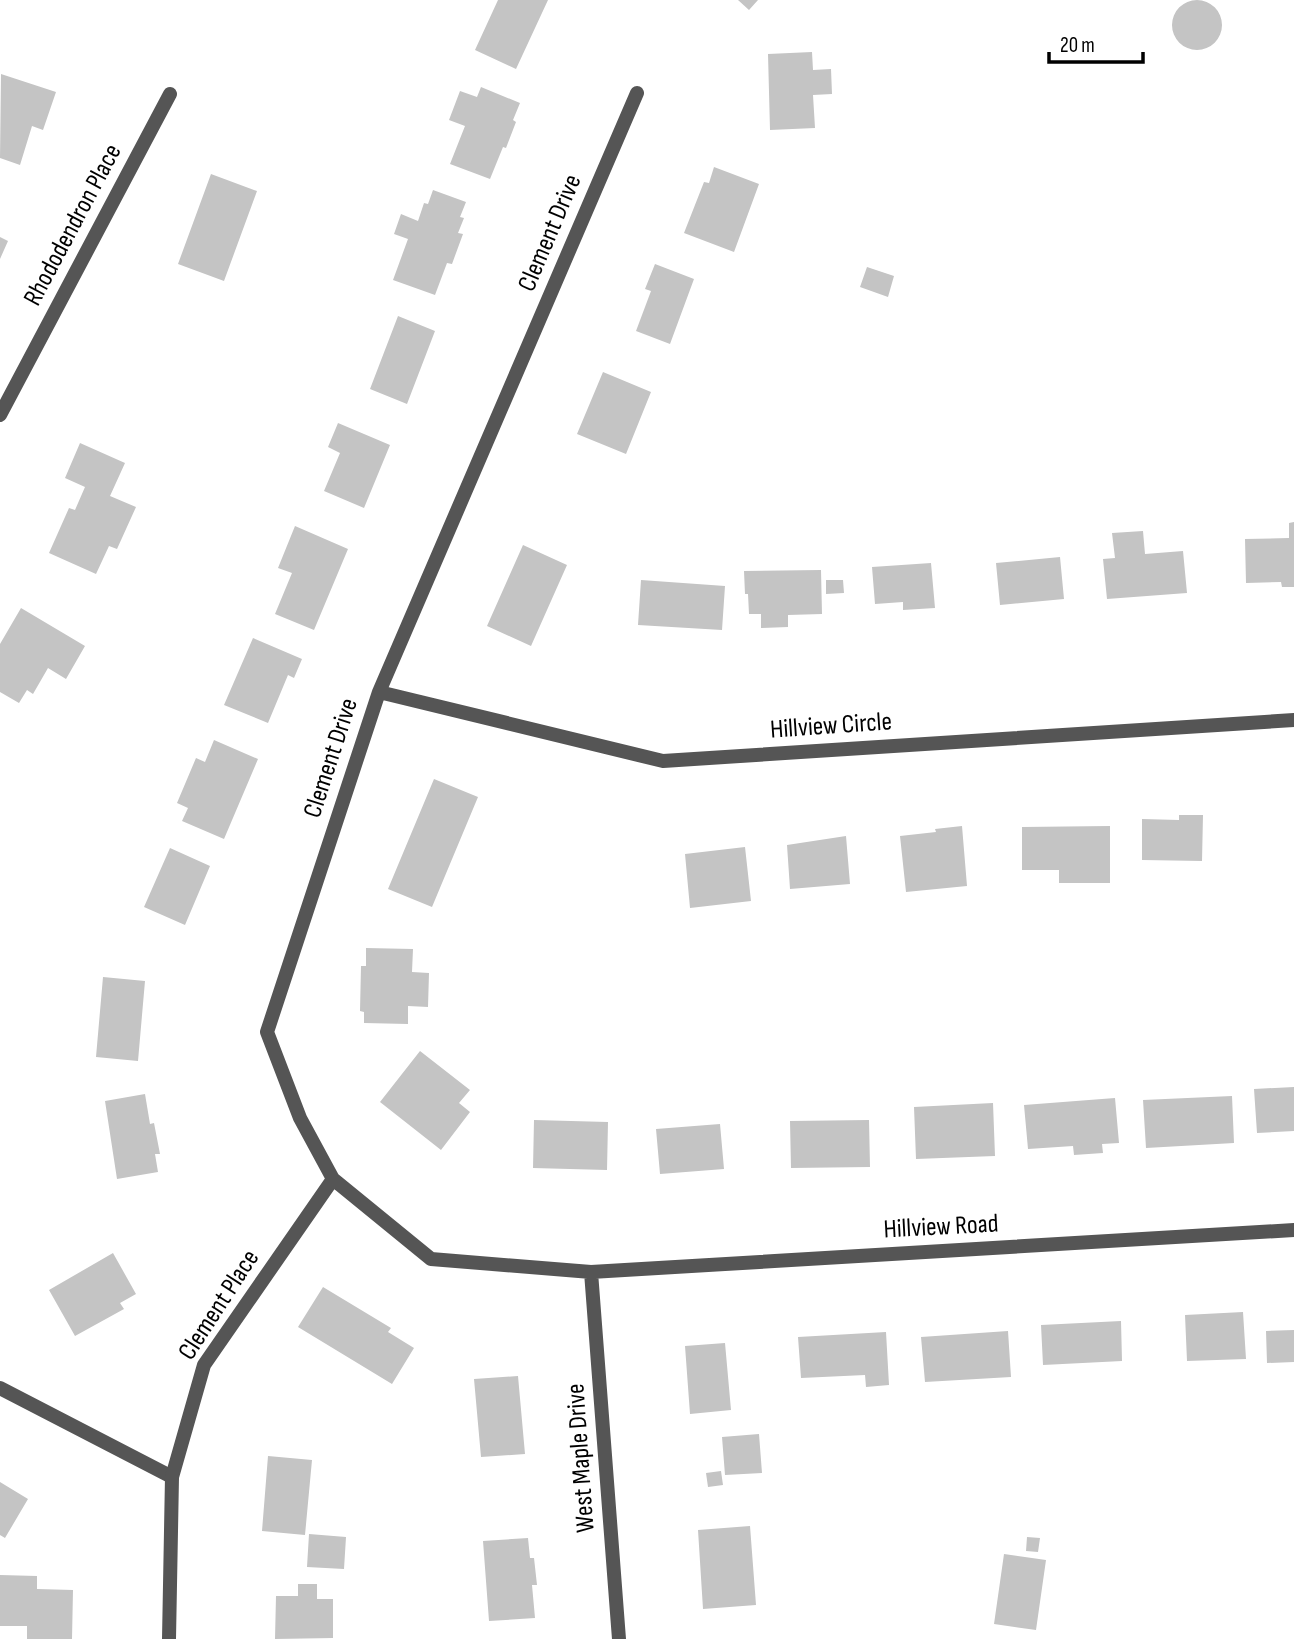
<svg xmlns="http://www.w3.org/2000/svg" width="1294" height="1639" viewBox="0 0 1294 1639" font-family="'Sofia Sans Condensed',sans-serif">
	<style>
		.building { fill: #c4c4c4 }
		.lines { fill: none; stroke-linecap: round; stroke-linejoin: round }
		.lane { stroke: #555; stroke-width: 14 }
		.street { stroke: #555; stroke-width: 14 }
		.labels { text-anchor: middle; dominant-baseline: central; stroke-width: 5; stroke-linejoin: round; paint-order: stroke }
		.street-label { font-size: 26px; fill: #000; stroke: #fff }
	</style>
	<rect width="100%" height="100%" fill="#fff"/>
	<path class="building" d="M498 0H548L516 69 475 50Z
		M738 0H758L749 10Z
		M1172 25a25 25 0 1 1 50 0a25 25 0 1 1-50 0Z
		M812 52 813 70 831 69 832 94 813 95 815 128 770 130 768 54Z
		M1 74 56 92 43 130 32 126 20 165 0 158Z
		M481 87 520 103 513 120 516 122 506 148 503 147 490 179 450 164 465 126 449 120 460 91 477 97Z
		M714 167 759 184 734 252 684 233 704 182 709 183Z
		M211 174 257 191 224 281 178 264Z
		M433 190 466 202 460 217 464 218 458 233 463 234 452 264 447 263 435 295 393 280 408 239 394 234 401 214 418 221 424 203 428 204Z
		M0 237 8 241 0 259Z
		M655 264 694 279 670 344 636 331 651 291 645 289Z
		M867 267 894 276 888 297 860 287Z
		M398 316 435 331 407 404 370 389Z
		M603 372 651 392 626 454 577 434Z
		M338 423 390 445 364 508 324 491 340 453 328 447Z
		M80 443 125 463 110 496 136 507 117 549 109 546 96 574 49 553 69 508 75 510 85 487 65 478Z
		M1294 522V587H1282L1281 582 1246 583 1245 539 1289 538V523Z
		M295 526 348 549 314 630 275 614 292 573 278 568Z
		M1143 531 1145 554 1183 551 1187 593 1107 599 1103 559 1115 558 1112 533Z
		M523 545 567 565 531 646 487 626Z
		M1060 557 1064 599 1000 605 996 563Z
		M931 563 935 608 903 610V602L875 604 872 567Z
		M821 570 822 614 788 615V627L761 628V614H749L748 594H745L744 571Z
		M641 580 725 586 722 630 638 625Z
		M826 580H843L844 593 826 594Z
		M21 608 85 646 66 679 48 668 33 694 27 690 19 703 0 692V644Z
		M253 638 302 659 294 678 288 675 268 723 224 705Z
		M214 740 258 759 224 839 182 821 188 808 177 803 196 758 205 762Z
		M434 779 478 797 432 907 388 889Z
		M1179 815H1203L1202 861 1142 860V819L1179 820Z
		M962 826 967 886 906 892 900 836 936 832 935 829Z
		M1110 826V883H1059V870H1022V827Z
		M846 836 850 884 790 889 787 845Z
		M745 847 751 901 690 908 685 854Z
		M170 848 210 866 185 925 144 907Z
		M366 948 413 949 412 972 429 973 428 1007 408 1006V1024L364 1023V1012L360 1011 361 966H366Z
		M103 977 145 981 138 1061 96 1057Z
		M420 1051 470 1090 459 1103 470 1112 441 1150 380 1102Z
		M1294 1087V1131L1257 1133 1254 1089Z
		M145 1094 150 1124 154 1123 160 1154H155L158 1172 117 1179 105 1101Z
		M1232 1096 1234 1143 1146 1148 1143 1100Z
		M1115 1098 1119 1143 1102 1144 1103 1153 1074 1155 1073 1146 1028 1149 1024 1105Z
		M993 1103 995 1156 916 1159 914 1107Z
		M534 1120 608 1122 607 1170 533 1168Z
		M869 1120 870 1167 791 1168 790 1121Z
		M720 1124 724 1169 660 1174 656 1129Z
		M113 1253 136 1294 120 1303 124 1309 75 1336 49 1290Z
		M323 1287 391 1328 388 1332 414 1348 392 1384 298 1327Z
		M1243 1312 1246 1359 1187 1361 1185 1315Z
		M1121 1321 1122 1361 1043 1365 1041 1325Z
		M1294 1330V1362L1267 1363 1266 1331Z
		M1008 1331 1011 1377 925 1382 921 1337Z
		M886 1332 889 1385 866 1387 865 1375 801 1378 798 1337Z
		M725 1343 731 1410 690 1414 685 1346Z
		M518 1376 525 1454 481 1457 474 1379Z
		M759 1434 762 1473 725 1475 722 1437Z
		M268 1456 312 1460 305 1535 262 1531Z
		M721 1471 723 1485 708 1487 706 1473Z
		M0 1482 28 1499 5 1538 0 1535Z
		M750 1526 756 1605 703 1609 698 1530Z
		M309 1534 346 1537 344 1569 307 1567Z
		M1027 1537 1040 1538 1038 1552 1026 1551Z
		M528 1538 530 1558H534L537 1585H532L535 1618 489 1621 483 1541Z
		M1004 1554 1046 1560 1036 1630 994 1624Z
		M0 1575 37 1576V1589L73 1590 72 1639H27V1626H0Z
		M298 1584H317V1599H333V1638L275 1639 276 1596H298Z"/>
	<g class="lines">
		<path class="lane" d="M0 1388 172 1477"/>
		<path class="street" d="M637 93 379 692 267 1032 300 1118 333 1179 431 1259 591 1272 1294 1230
			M0 415 170 94
			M379 692 663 761 1294 720
			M591 1272 619 1639
			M169 1639 172 1477 204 1365 333 1179"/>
	</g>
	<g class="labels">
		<g class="street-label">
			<text transform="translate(73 225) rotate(-62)">Rhododendron Place</text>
			<text transform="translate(550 233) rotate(-67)">Clement Drive</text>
			<text transform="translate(831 726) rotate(-4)">Hillview Circle</text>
			<text transform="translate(331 758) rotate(-72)">Clement Drive</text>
			<text transform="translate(941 1227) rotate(-3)">Hillview Road</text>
			<text transform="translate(219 1305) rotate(-57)">Clement Place</text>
			<text transform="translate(581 1458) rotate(-94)">West Maple Drive</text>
		</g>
	</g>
	<path d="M1049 52v10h94v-10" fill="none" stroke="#000000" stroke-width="3.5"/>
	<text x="1060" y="52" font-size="21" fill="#000000" stroke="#ffffff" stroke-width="5" paint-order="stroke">20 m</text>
</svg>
